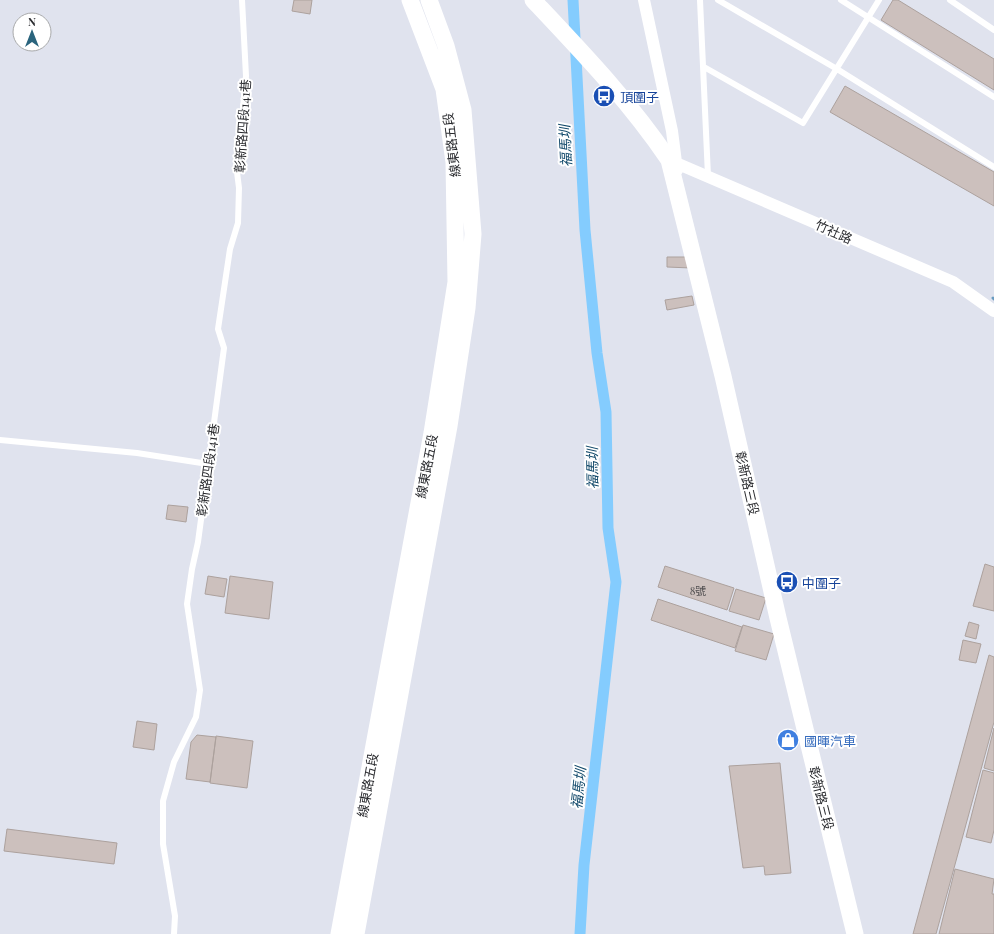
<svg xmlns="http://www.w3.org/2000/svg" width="994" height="934" viewBox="0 0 994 934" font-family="'Playfair Display','Noto Sans TC',serif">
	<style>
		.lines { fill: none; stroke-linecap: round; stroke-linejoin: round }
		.stream { stroke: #699bc0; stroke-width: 3 }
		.canal { stroke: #84ccfe; stroke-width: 11 }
		.building { fill: #ccc0bd; stroke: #aca19d }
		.lane { stroke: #fff; stroke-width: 6 }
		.street { stroke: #fff; stroke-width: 12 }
		.secondary { stroke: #fff; stroke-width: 17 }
		.labels { text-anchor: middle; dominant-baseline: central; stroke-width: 4; stroke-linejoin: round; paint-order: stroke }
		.number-label { font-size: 11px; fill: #525052 }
		.transit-label { font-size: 13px; fill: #164399; stroke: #fff; text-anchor: start }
		.street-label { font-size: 13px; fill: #292a2e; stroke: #fff }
		.shop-label { font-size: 13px; fill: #366cbe; stroke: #fff; text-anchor: start }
		.water-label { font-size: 14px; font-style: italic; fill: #134a6b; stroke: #fff }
	</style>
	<rect width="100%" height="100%" fill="#e0e3ee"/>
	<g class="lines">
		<path class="stream" d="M993 298 994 299"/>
		<path class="canal" d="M573 0 585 230 597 353 606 412 608 528 616 582 584 865 580 934"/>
	</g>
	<path class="building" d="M294 0H312L310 14 292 11Z
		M893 0H898L994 59V90L881 20Z
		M845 86 994 172V206L830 112Z
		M667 257H691V268L667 267Z
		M692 296 694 305 667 310 665 300Z
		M168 505 188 507 186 522 166 519Z
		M985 564 994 567V611L973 606Z
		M665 566 734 588 727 610 658 587Z
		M208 576 227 579 224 597 205 594Z
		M230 576 273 582 269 619 225 613Z
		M736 589 766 598 759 620 729 611Z
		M658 599 742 627 735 648 651 620Z
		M969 622 979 625 976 639 965 636Z
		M743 625 774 634 766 660 735 651Z
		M963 640 981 644 976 663 959 660Z
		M989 655 994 657V722L936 934H913Z
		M137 721 157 724 154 750 133 747Z
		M994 728V771L984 768Z
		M197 735 216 737 210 782 186 779 191 742Z
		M216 736 253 741 247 788 210 783Z
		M780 763 791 873 765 875 764 866 743 868 729 766Z
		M983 770 994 773V830L991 843 966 837Z
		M7 829 117 843 114 864 4 851Z
		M955 869 994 879 992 894H994V934H939Z"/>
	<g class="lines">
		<path class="lane" d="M700 0 708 176
			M718 0 837 69 994 167
			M841 0 994 97
			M950 0 994 30
			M704 67 803 123 879 0
			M0 440 137 453 208 464
			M174 934 175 916 163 844V801L174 762 196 717 200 690 187 604 192 569 198 542 224 348 218 329 230 249 238 223 239 188 237 172 246 76 242 0"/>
		<path class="street" d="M644 0 672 131 677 170
			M669 160 953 282 994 311"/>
		<path class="secondary" d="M533 0C581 51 630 102 669 160L723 376 778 618 855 934
			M339 934 432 433 456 282 454 162 444 89 410 0
			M356 934 449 426 467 308 473 234 463 110 446 46 429 0"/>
	</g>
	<defs>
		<g id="bus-disc" transform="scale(1.15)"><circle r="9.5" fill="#1a4fb4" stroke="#fff"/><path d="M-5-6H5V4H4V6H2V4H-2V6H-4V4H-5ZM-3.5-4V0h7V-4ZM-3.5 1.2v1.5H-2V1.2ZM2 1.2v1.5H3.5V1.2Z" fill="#fff"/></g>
		<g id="shop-disc" transform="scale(1.15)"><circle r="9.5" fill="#3f7fe0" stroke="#fff"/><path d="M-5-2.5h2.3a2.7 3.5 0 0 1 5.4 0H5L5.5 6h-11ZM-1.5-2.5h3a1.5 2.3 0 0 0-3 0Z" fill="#fff"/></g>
	</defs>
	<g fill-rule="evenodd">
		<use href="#bus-disc" x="604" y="96"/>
		<use href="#bus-disc" x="787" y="582"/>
		<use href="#shop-disc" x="788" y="740"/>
	</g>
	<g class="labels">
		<g class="number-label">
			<text x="698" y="590">8號</text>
		</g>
		<g class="transit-label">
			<text x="620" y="96">頂圍子</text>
			<text x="802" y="582">中圍子</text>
		</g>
		<g class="street-label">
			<text transform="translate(242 126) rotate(-86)">彰新路四段141巷</text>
			<text transform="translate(451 145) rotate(-97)">線東路五段</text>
			<text transform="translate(834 231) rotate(24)">竹社路</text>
			<text transform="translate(426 466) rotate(-79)">線東路五段</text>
			<text transform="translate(207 470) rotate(-82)">彰新路四段141巷</text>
			<text transform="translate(748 483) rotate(77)">彰新路三段</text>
			<text transform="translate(367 785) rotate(-80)">線東路五段</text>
			<text transform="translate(822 798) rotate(76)">彰新路三段</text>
		</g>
		<g class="shop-label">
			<text x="804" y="740">國暉汽車</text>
		</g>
		<g class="water-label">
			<text transform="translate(565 146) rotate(-93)">福馬圳</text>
			<text transform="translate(592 468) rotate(-91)">福馬圳</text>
			<text transform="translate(578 788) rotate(-84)">福馬圳</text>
		</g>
	</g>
	<g transform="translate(32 32)"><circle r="19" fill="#ffffff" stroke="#a9aaab"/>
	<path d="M0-3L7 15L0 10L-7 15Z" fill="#2a647d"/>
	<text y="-6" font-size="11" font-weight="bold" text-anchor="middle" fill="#292a2e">N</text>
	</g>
</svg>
